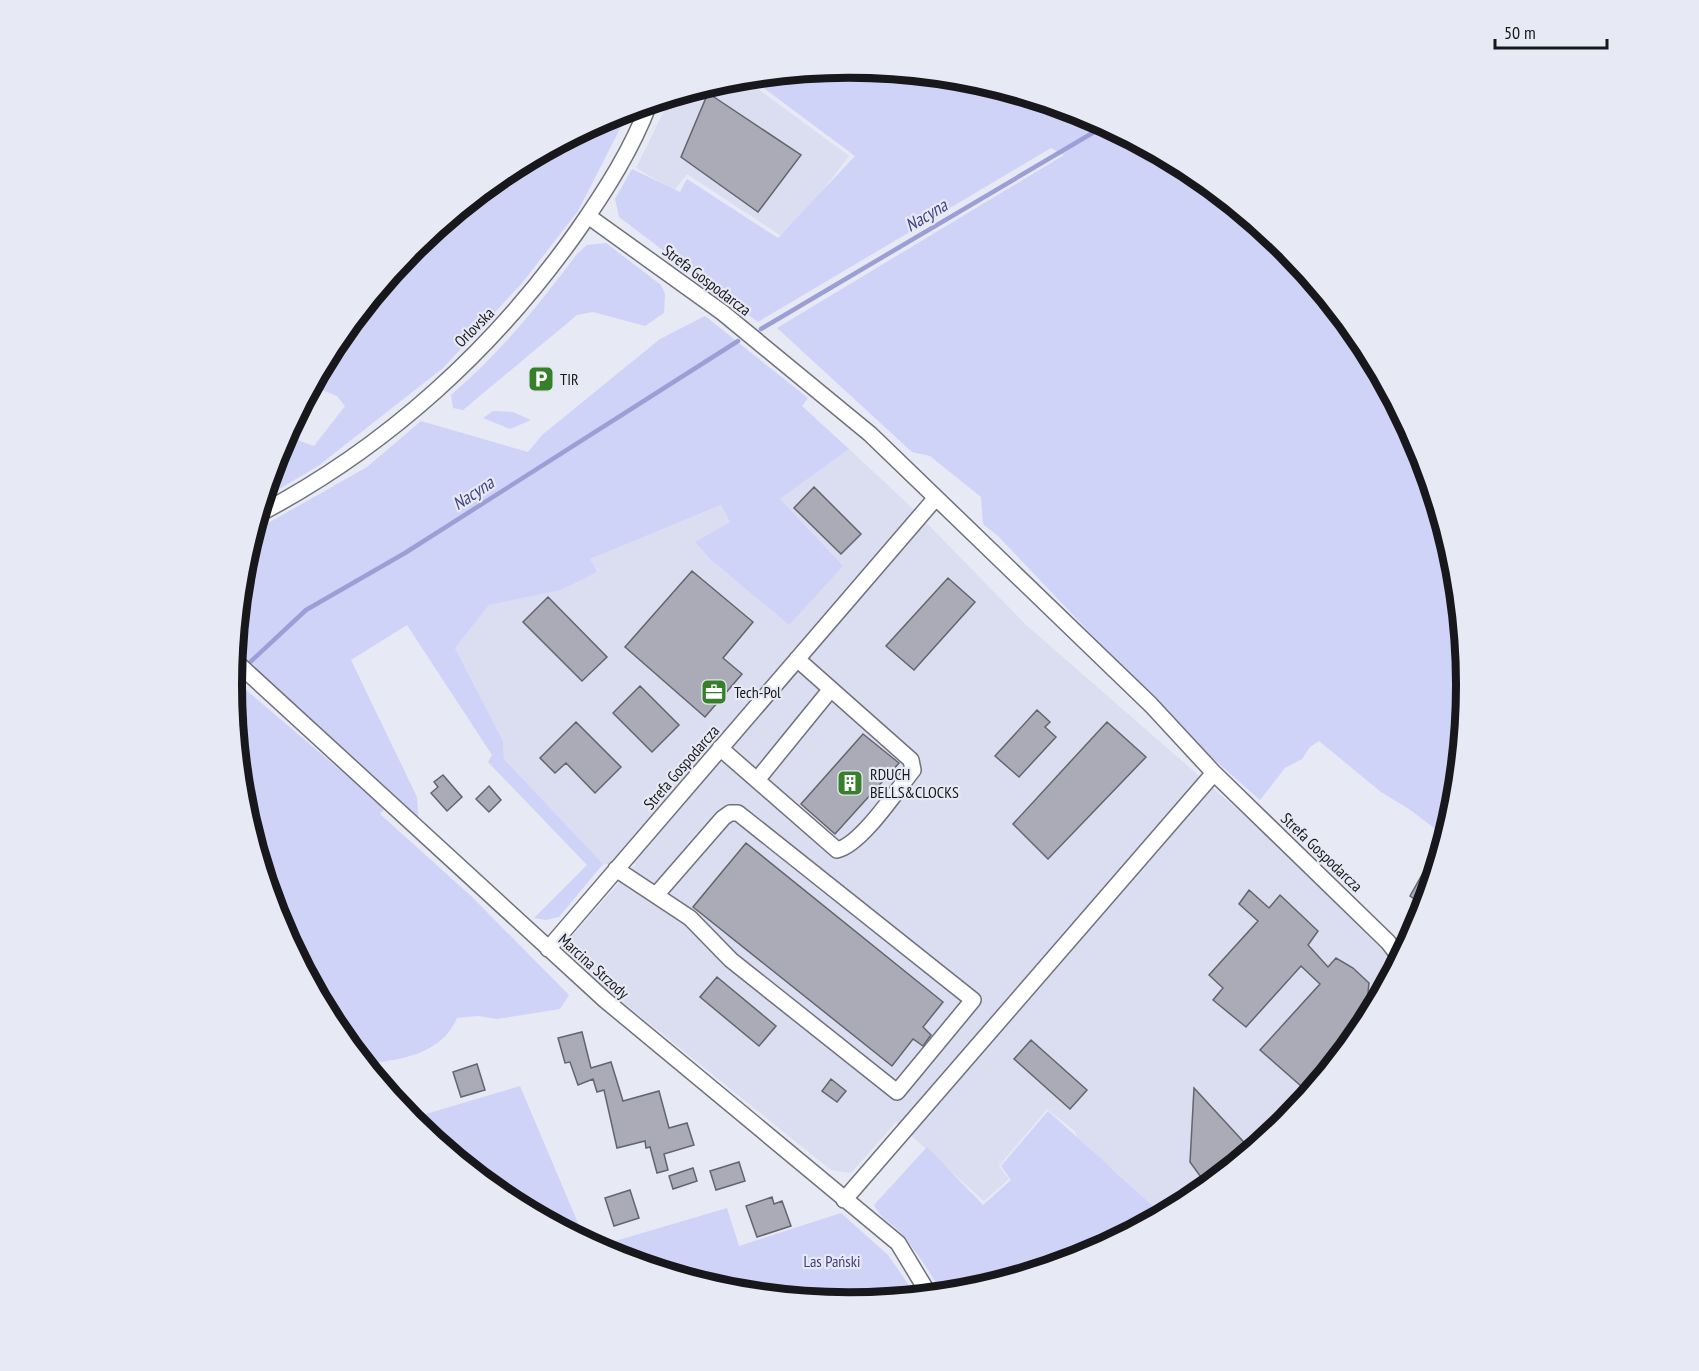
<svg xmlns="http://www.w3.org/2000/svg" width="1699" height="1371" viewBox="0 0 1699 1371" font-family="'PT Sans Narrow',sans-serif">
	<style>
		.built { fill: #dbddf0 }
		.green { fill: #cfd3f8 }
		.lines { fill: none; stroke-linecap: round; stroke-linejoin: round }
		.stream { stroke: #9b9fd6; stroke-width: 4.5 }
		.building { fill: #aaabb6; stroke: #63656e; stroke-width: 1.5 }
		.minor-casing { stroke: #70717b; stroke-width: 18 }
		.minor { stroke: #fff; stroke-width: 15 }
		.labels { text-anchor: middle; dominant-baseline: central; stroke-width: 4.5; stroke-linejoin: round; paint-order: stroke }
		.street-label { font-size: 16px; fill: #18181c; stroke: #e7e9f4 }
		.poi-label { font-size: 16px; fill: #18181c; stroke: #e7e9f4; text-anchor: start }
		.park-label { font-size: 16px; fill: #3f3e81; stroke: #e7e9f4 }
		.water-label { font-size: 18px; font-style: italic; fill: #444487; stroke: #e7e9f4 }
		.rim { fill: none; stroke: #18181c; stroke-width: 8 }
	</style>
	<rect width="100%" height="100%" fill="#e7e9f4"/>
	<path class="built" d="M743 78 849 156 813 203 780 235 687 174 674 190 636 168 671 97 729 79Z
		M849 449 911 507 1026 625 1244 815 1392 958 1393 973 1363 1029 1286 1123 1193 1200 1163 1215 1113 1169 1098 1161 1080 1143 1075 1131 1047 1109 999 1166 1009 1179 984 1201 896 1122 851 1173 831 1170 572 961 570 938 636 864H603L504 759 503 741 455 648 489 605 561 590 596 572 590 559 721 505 730 522 695 542 711 560 789 625 780 499Z"/>
	<path class="green" d="M850 68 970 79 1086 115 1193 172 1287 249 1364 342 1421 449 1456 565 1467 686 1456 806 1446 837 1409 809 1381 792 1319 741 1310 747 1302 759 1285 768 1260 800 1189 737 998 536 983 524 981 497 930 456 912 452 777 328 1064 155 1051 148 758 322 619 217 615 199 632 169 680 192 687 179 778 238 855 156 749 77Z
		M630 109 578 211 522 283 443 368 318 466 264 498 279 449 286 436 314 446 345 406 337 396 312 386 336 342 413 248 506 171 613 114Z
		M606 243 661 285 665 294 664 313 645 326 593 312 577 315 463 410 453 408 451 395C500 353 539 305 577 254L587 245Z
		M705 316 808 398 802 406 849 449 780 499 843 566 789 625 711 560 695 542 730 522 721 505 590 559 597 572 561 590 489 605 455 648 503 741 504 759 603 864 559 917 546 920 534 918 587 865 488 762 492 755 407 625 351 660 417 797 419 829 235 650 243 565 254 531 367 467 421 421 528 452 542 435 660 339Z
		M493 411 513 412 531 420 510 429 483 418Z
		M232 678 385 808 380 814 472 897 569 995 560 1009 497 1019 478 1016 457 1018C441 1055 400 1060 364 1064L335 1029 278 922 243 806Z
		M520 1086 586 1242 506 1199 409 1119Z
		M1048 1111 1163 1215 1086 1257 970 1292 943 1294C931 1274 918 1254 903 1235 894 1224 880 1219 874 1205L927 1147 983 1205 1011 1180 1001 1166Z
		M727 1208 739 1246 841 1213 888 1255 917 1297 849 1303 729 1292 613 1256 595 1247Z"/>
	<g class="lines">
		<path class="stream" d="M761 329 1106 125
			M232 679 306 610 405 553 738 341
			M232 688 245 719 241 779"/>
	</g>
	<path class="building" d="M708 93 801 155 758 212 681 157Z
		M814 487 861 534 841 554 794 508Z
		M692 571 753 622 723 658 742 674 705 717 625 647Z
		M948 578 975 602 914 670 886 646Z
		M548 597 607 657 582 681 523 622Z
		M640 686 679 725 652 752 613 713Z
		M1037 710 1050 722 1045 727 1056 737 1019 777 995 756Z
		M576 722 621 767 595 793 566 763 555 773 540 758Z
		M1107 722 1146 757 1048 859 1013 824Z
		M863 734 899 763 835 834 801 804Z
		M443 775 462 797 447 811 431 793 438 787 434 782Z
		M489 786 501 800 489 812 476 799Z
		M746 843 943 1002 923 1027 931 1035 923 1046 913 1039 892 1066 693 907Z
		M1423 873 1434 879 1425 906 1410 896Z
		M1249 890 1269 908 1280 895 1318 931 1308 945 1328 967 1336 958 1353 968 1369 983 1366 1014 1301 1086 1260 1050 1320 984 1301 966 1246 1027 1213 1000 1223 988 1209 975 1258 921 1239 904Z
		M717 977 776 1026 759 1046 700 997Z
		M582 1032 591 1068 611 1062 623 1101 659 1091 669 1128 687 1123 694 1145 664 1154 668 1170 657 1173 650 1147 646 1148 645 1141 617 1148 604 1090 597 1092 593 1079 578 1085 570 1062 565 1063 558 1038Z
		M1031 1040 1087 1090 1070 1109 1014 1059Z
		M477 1064 485 1090 461 1097 453 1072Z
		M831 1079 846 1091 837 1102 822 1091Z
		M1194 1088 1252 1151 1208 1187 1190 1162Z
		M739 1162 745 1181 716 1190 710 1171Z
		M693 1168 697 1181 673 1189 669 1176Z
		M630 1190 639 1218 614 1226 605 1198Z
		M772 1197 774 1204 782 1201 791 1226 757 1237 746 1206Z"/>
	<g class="lines">
		<g class="minor-casing">
			<path id="minor" d="M588 216 723 313 870 434 1151 705 1214 773 1388 942 1401 959
				M259 514C387 447 495 348 578 230 606 190 632 149 649 104
				M234 660 605 1000 898 1243 930 1296
				M720 748 837 850C861 845 897 790 913 770L911 760 797 659
				M757 780 831 689
				M616 869 690 918 731 960 897 1092 973 1000 738 813H730L723 818 656 895
				M548 949 934 500
				M844 1200 1214 773"/>
		</g>
		<use href="#minor" class="minor"/>
	</g>
	<defs>
		<g id="parking-square" transform="scale(1.35)"><rect x="-9" y="-9" width="18" height="18" rx="4" fill="#358029" stroke="#e7e9f4"/><path d="M-3.5-5.5H1a3.5 3.5 0 0 1 0 7H-1V5.5H-3.5ZM-1-3.4V-.6H.8a1.4 1.4 0 0 0 0-2.8Z" fill="#fff"/></g>
		<g id="office-square" transform="scale(1.35)"><rect x="-9" y="-9" width="18" height="18" rx="4" fill="#358029" stroke="#e7e9f4"/><path d="M-6-3h4V-5.5h4V-3h4V5H-6ZM-1-4.5V-3h2v-1.5ZM-6 0V1H6V0Z" fill="#fff"/></g>
		<g id="building-square" transform="scale(1.35)"><rect x="-9" y="-9" width="18" height="18" rx="4" fill="#358029" stroke="#e7e9f4"/><path d="M-4-6H4V6H1V3H-1V6H-4ZM-2.5-4.3h1.7v1.8h-1.7ZM.8-4.3h1.7v1.8H.8ZM-2.5-1h1.7V.8h-1.7ZM.8-1h1.7V.8H.8Z" fill="#fff"/></g>
	</defs>
	<g fill-rule="evenodd">
		<use href="#parking-square" x="541" y="379"/>
		<use href="#office-square" x="714" y="692"/>
		<use href="#building-square" x="850" y="783"/>
	</g>
	<g class="labels">
		<g class="street-label">
			<text transform="translate(707 280) rotate(37)">Strefa Gospodarcza</text>
			<text transform="translate(474 327) rotate(-45)">Orlovska</text>
			<text transform="translate(681 767) rotate(-49)">Strefa Gospodarcza</text>
			<text transform="translate(1322 852) rotate(44)">Strefa Gospodarcza</text>
			<text transform="translate(594 966) rotate(42)">Marcina Strzody</text>
		</g>
		<g class="poi-label">
			<text x="560" y="379">TIR</text>
			<text x="734" y="692">Tech-Pol</text>
			<text x="870" y="774">RDUCH<tspan x="870" dy="18">BELLS&amp;CLOCKS</tspan></text>
		</g>
		<g class="park-label">
			<text x="832" y="1261">Las Pański</text>
		</g>
		<g class="water-label">
			<text transform="translate(926 215) rotate(-31)">Nacyna</text>
			<text transform="translate(473 493) rotate(-33)">Nacyna</text>
		</g>
	</g>
	<path d="M0 0H1699V1371H0ZM242 685a607 607 0 1 1 1214 0a607 607 0 1 1-1214 0Z" fill="#e7e9f4" fill-rule="evenodd"/>
	<path class="rim" d="M242 685a607 607 0 1 1 1214 0a607 607 0 1 1-1214 0Z"/>
	<path d="M1495 39v9h112v-9" fill="none" stroke="#18181c" stroke-width="3"/>
	<text x="1504" y="39" font-size="18" fill="#18181c" stroke="#e7e9f4" stroke-width="4.5" paint-order="stroke">50 m</text>
</svg>
